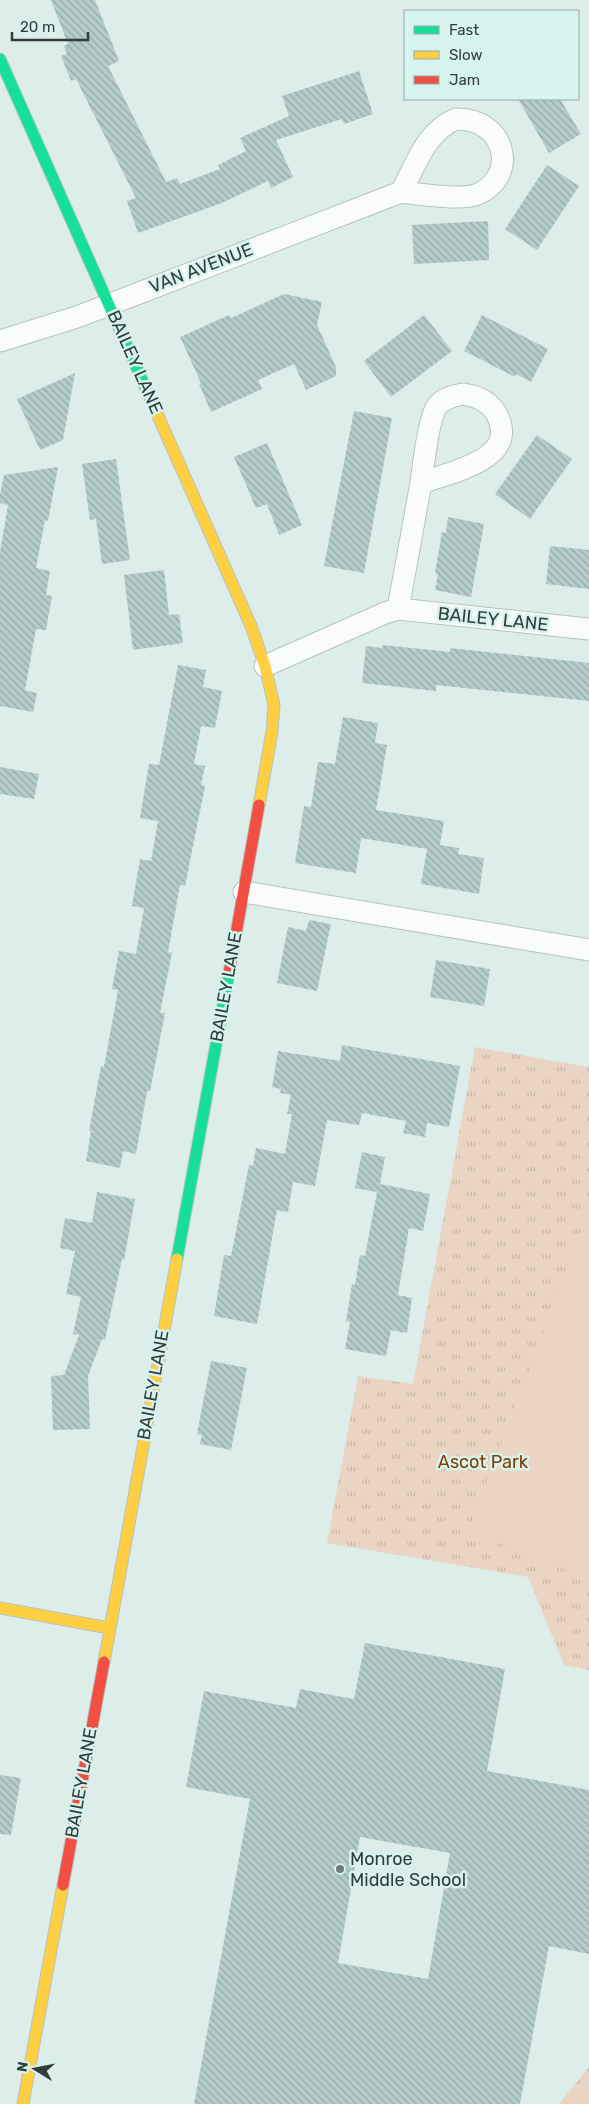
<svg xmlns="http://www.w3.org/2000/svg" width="589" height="2104" viewBox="0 0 589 2104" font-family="Rubik,sans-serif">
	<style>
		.grass { fill: url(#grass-tufts) }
		.pitch { fill: #ead4c3 }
		.building { fill: url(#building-back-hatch); fill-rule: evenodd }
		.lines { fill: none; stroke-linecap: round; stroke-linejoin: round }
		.street-casing { stroke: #b6c3c0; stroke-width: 23 }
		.fast-casing { stroke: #b6c3c0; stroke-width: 13 }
		.slow-casing { stroke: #b6c3c0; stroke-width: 13 }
		.jam-casing { stroke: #b6c3c0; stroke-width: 13 }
		.street { stroke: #fafcfc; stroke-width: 21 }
		.fast { stroke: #16e098; stroke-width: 11 }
		.slow { stroke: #ffcf43; stroke-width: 11 }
		.jam { stroke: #f24e42; stroke-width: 11 }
		.poi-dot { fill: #6e7b79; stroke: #d7f3ee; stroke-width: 2 }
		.labels { text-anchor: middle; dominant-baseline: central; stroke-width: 5; stroke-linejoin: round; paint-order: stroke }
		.street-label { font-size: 18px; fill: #333d3c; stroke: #d7f3ee }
		.park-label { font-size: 18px; fill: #833b00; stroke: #d7f3ee }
		.poi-label { font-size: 18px; fill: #333d3c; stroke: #d7f3ee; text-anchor: start }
	</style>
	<defs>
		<pattern id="grass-tufts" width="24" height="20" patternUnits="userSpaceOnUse" patternTransform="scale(1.25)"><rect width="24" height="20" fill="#ead4c3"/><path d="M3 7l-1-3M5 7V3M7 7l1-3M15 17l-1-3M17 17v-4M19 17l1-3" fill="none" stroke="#c9b7a8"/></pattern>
		<pattern id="building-back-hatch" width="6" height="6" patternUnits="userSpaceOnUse" patternTransform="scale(1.25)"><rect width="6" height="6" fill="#b5cdca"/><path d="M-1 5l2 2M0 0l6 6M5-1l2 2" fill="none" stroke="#94a8a5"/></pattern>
	</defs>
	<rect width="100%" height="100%" fill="#ddedea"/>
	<path class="grass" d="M475 1047 589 1067V1670L564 1665 528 1577 327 1543 358 1376 413 1384Z
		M589 2067V2104H559Z"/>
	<path class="pitch" d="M589 1210V1578L468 1532Z
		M589 2075V2104H584L573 2095Z"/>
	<path class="building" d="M51 0H95L119 61 108 66 166 182 177 178 180 184 220 169 218 165 246 151 240 138 289 116 282 96 359 71 373 114 344 124 342 119 276 140 293 177 271 188 268 181 222 203 138 233 127 201 136 198 76 79 71 81 61 56 67 54 64 46 68 44Z
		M518 99H560L581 134 549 153Z
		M547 165 579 186 537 250 505 229Z
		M488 221 489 260 414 264 412 225Z
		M284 294 322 302 317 325 336 367V376L306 390 294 364 258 380 262 389 211 412 199 384 201 383 180 337 229 315 231 318Z
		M424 315 452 351 391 397 364 361Z
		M482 315 548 349 531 382 516 374 515 377 464 351Z
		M75 373 63 440 40 450 17 399Z
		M354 411 392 418 364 573 324 566Z
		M537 435 572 459 530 519 495 494Z
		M267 443 302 525 279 535 267 504 256 508 234 457Z
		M116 459 130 560 102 564 96 519 90 520 82 464Z
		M58 467 48 521 45 520 36 568 50 571 46 595 52 596 46 630 36 629 25 690 37 693 33 712 0 706V552L8 505 0 503V495L4 475Z
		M448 517 484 524 471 597 435 590 438 574 435 573 442 532 446 533Z
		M550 546 589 550V589L546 584Z
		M164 570 169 615 179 614 183 643 133 650 124 575Z
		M383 645 450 652V648L589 663V701L436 685V691L362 683 366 646 382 648Z
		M178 665 206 670 203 687 222 691 215 728 201 726 194 764 205 766 201 785 205 786 185 886 180 885 168 952 172 953 160 1013H165L150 1091H147L136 1154 123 1151 120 1168 86 1161 91 1131H89L101 1066 104 1067 118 990 112 989 119 951 136 954 144 908 132 906 140 859 151 861 158 821 140 818 149 764 159 765Z
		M343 717 378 723 375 743 387 745 376 810 444 821 440 845 459 848 458 854 484 858 479 894 421 884 427 849 361 838 356 873 295 863 304 806 311 807 318 762 335 764Z
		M0 767 39 774 34 799 0 794Z
		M309 920 331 924 317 991 277 983 288 927 306 931Z
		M436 960 490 969 484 1006 430 997Z
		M342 1045 460 1066 449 1127 427 1123 425 1137 403 1133 406 1121 362 1113 359 1125 327 1120 315 1186 293 1182 288 1212 277 1210 257 1324 214 1316 224 1255 231 1256 249 1165 253 1166 256 1148 285 1154 292 1114H287L291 1095 280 1093 281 1089 272 1087 278 1051 340 1061Z
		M362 1152 385 1157 380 1184 430 1194 423 1231 409 1228 398 1295 412 1298 407 1333 391 1330 386 1356 345 1349 350 1322 346 1321 352 1284 355 1285 360 1255 365 1256 377 1192 355 1188Z
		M97 1192 135 1199 124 1260 122 1259 105 1340 102 1339 88 1376 90 1429 53 1430 51 1376 64 1375 79 1335 73 1334 81 1297 66 1294 75 1251 60 1248 65 1218 92 1223Z
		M211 1361 247 1368 231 1450 200 1444 202 1435 197 1434Z
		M365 1643 505 1669 487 1771 589 1790V1954L549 1946 520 2104H194L250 1799 186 1787 204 1691 296 1708 300 1689 354 1699ZM360 1837 450 1853 428 1979 338 1963Z
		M0 1775 21 1778 11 1835 0 1834Z"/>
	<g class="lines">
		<g class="street-casing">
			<path id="street" d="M456 119C506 118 519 176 478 194 462 201 419 194 401 192 416 165 426 131 456 119Z
				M0 341 77 317 401 192
				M463 394C477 396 490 401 497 415 520 460 450 472 421 483 423 467 429 415 438 405 444 398 453 396 463 394Z
				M398 609 589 629
				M265 666 385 613 398 609 421 483
				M244 892 589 950"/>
		</g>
		<g class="fast-casing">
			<path id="fast" d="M0 59 151 400
				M177 1259 229 973"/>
		</g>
		<g class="slow-casing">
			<path id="slow" d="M151 400 251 626 265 666 274 705 272 732 259 805
				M0 1608 109 1628
				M104 1662 177 1259
				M23 2104 63 1885"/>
		</g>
		<g class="jam-casing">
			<path id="jam" d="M229 973 259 805
				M63 1885 104 1662"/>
		</g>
		<use href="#street" class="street"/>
		<use href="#fast" class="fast"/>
		<use href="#slow" class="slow"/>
		<use href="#jam" class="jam"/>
	</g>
	<circle class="poi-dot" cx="340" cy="1869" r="5"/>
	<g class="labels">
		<g class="street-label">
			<text transform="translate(201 268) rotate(-21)">VAN AVENUE</text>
			<text transform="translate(135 362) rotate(66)">BAILEY LANE</text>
			<text transform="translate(493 619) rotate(6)">BAILEY LANE</text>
			<text transform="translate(226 987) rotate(-80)">BAILEY LANE</text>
			<text transform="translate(153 1385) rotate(-80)">BAILEY LANE</text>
			<text transform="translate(81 1783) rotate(-80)">BAILEY LANE</text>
		</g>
		<g class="park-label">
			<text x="483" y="1462">Ascot Park</text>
		</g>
		<g class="poi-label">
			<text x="350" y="1859">Monroe<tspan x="350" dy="21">Middle School</tspan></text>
		</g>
	</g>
	<rect x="404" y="10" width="175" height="90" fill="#d7f3ee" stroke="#95aaa7"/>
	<rect x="414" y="26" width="25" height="8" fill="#16e098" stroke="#95aaa7"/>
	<text x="449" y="35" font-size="15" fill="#333d3c">Fast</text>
	<rect x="414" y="51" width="25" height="8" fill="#ffcf43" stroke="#95aaa7"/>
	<text x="449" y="60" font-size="15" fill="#333d3c">Slow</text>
	<rect x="414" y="76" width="25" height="8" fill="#f24e42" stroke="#95aaa7"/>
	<text x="449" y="85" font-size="15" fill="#333d3c">Jam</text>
	<g transform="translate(35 2069) rotate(280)" stroke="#d7f3ee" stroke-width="4" paint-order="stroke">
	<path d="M0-4L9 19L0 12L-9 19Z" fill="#333d3c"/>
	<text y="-8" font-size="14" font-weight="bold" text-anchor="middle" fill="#333d3c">N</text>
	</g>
	<path d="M12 32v8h76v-8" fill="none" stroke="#333d3c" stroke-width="2.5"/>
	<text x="20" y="32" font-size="15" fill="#333d3c" stroke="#d7f3ee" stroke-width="4" paint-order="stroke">20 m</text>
</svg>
